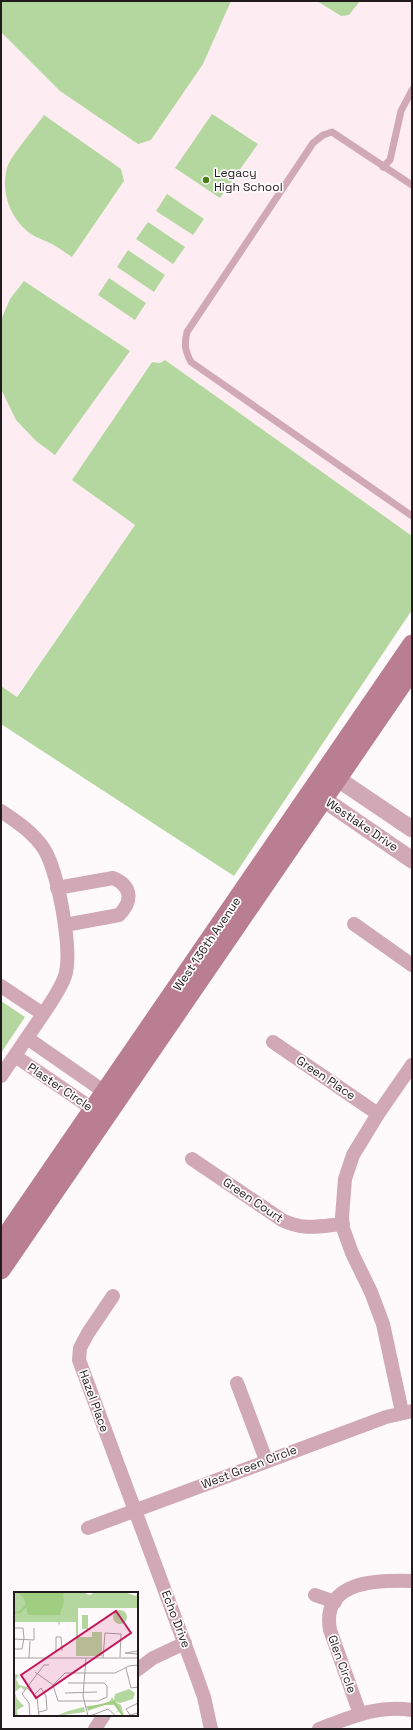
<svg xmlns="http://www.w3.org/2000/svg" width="413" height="1730" viewBox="0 0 413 1730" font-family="'Space Grotesk',sans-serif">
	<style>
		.built { fill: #fdedf2 }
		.green { fill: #b4d79f }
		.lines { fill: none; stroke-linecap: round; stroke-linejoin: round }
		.service { stroke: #d1a8b5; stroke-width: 7 }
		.minor { stroke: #d1a8b5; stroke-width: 14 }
		.tertiary { stroke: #d1a8b5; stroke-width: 17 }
		.secondary { stroke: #ba7e93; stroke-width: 19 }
		.poi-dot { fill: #477d13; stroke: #fefafb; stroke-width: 1.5 }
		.labels { text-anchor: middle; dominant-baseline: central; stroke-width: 3.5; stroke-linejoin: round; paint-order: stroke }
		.poi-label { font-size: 12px; fill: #211b1d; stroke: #fefafb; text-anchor: start }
		.street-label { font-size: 12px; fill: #211b1d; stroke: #fefafb }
		.inset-river { fill: none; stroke: #9fce81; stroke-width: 2 }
		.inset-road { fill: none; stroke: #a6a1a2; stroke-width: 1 }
		.view { fill: #c2185b; fill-opacity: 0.15; stroke: #c2185b; stroke-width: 2 }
		.inset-edge { fill: none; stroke: #211b1d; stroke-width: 2 }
	</style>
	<rect width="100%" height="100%" fill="#fefafb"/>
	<path class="built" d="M1 1H412V536L165 360 160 363 152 361 72 480 135 525 16 697 1 686Z"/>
	<path class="green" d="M1 1H231L203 64 151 140 138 144 60 91 1 32Z
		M317 1H360L349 15 341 16Z
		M212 114 258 144 220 198 175 168Z
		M44 115 121 169 124 181 72 257C66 253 60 249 54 245 45 240 35 238 27 231 8 215 0 188 8 165 14 152 35 128 44 115Z
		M167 194 204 219 193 235 156 211Z
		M148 222 185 247 173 264 136 239Z
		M128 250 165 275 154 292 117 267Z
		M109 278 146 303 135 320 98 295Z
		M24 281 130 351 55 455 36 441 16 420 1 389V320L10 299Z
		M165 360 412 536V610L234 876 1 724V686L17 697 135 525 72 480 152 362 160 363Z
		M1 1001 25 1017 1 1053Z"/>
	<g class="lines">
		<path class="service" d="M383 167 390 160 401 111 412 90
			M412 185 332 132 323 135 313 143 187 332C184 344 185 351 191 362L412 516"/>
		<path class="minor" d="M1 811C17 822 33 832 44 849 58 871 73 951 65 976 59 993 47 1008 37 1023 25 1041 13 1058 1 1076
			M57 888 113 878C132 886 133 901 119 915L65 925
			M354 924 412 965
			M1 986 43 1014
			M27 1038 112 1097
			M273 1042 378 1114
			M15 1056 100 1114
			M192 1159 282 1220C304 1231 320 1226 343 1224
			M113 1296 88 1333 80 1348 79 1360 194 1669 204 1697 211 1729
			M237 1383 266 1460
			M402 1412 383 1324 371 1292 352 1253 343 1228 342 1217 345 1179 353 1155 378 1114 412 1065
			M88 1528 386 1417 412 1411
			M315 1595 335 1602
			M137 1670 153 1658 185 1643
			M360 1714 330 1630C321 1580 378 1580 412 1581
			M95 1729 104 1715
			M319 1729C352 1717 375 1705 412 1710"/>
		<path class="tertiary" d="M326 771 412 829
			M313 792 412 860"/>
		<path class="secondary" d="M1 1243 412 644
			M1 1270 412 670"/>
	</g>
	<circle class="poi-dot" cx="206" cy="180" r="4"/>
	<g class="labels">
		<g class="poi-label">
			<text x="214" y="173">Legacy<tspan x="214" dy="14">High School</tspan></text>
		</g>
		<g class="street-label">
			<text transform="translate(362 825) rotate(34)">Westlake Drive</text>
			<text transform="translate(207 944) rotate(-56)">West 136th Avenue</text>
			<text transform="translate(326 1078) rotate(34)">Green Place</text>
			<text transform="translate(60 1087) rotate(34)">Plaster Circle</text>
			<text transform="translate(253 1200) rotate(34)">Green Court</text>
			<text transform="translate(94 1401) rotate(70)">Hazel Place</text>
			<text transform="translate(249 1467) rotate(-21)">West Green Circle</text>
			<text transform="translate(176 1619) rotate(69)">Echo Drive</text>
			<text transform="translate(342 1664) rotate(70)">Glen Circle</text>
		</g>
	</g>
	<g transform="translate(14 1592)">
		<rect width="124" height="124" fill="#fefafb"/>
		<path d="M0 0H68L76 3 81 0H110L122 4 124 0V16H64V45H78V40H88V64H62V30H46L45 34 44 30H0ZM99 25a7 7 0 1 1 14 0a7 7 0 1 1-14 0ZM68 23H74V37H68ZM0 82 5 83 2 87 5 93 13 95 10 98 7 95 1 100 3 107 10 114 3 118 4 124H0ZM115 97 121 101 119 107 106 111 101 110 107 113 110 124 105 119 102 121 104 118 100 113H90L74 119 72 114 87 113 96 109 98 105 100 108 101 102ZM70 115 71 120 42 124 54 119Z" fill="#b4d79f"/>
		<path d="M3 0H49L50 10 46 23H14L10 6Z" fill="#9fce81"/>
		<path class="inset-river" d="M0 21 6 20 12 14M74 116 100 110 109 124"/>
		<path class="inset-road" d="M0 36H9L10 46 8 57H0M0 47 20 48V36M42 59V45H47L48 59M124 59 111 61 124 62M0 66H124M15 66 16 49M72 66 69 104 74 124M89 66 91 41 107 42 106 65M112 76 117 96 124 95M21 80 39 93 44 109M39 93 51 81H101L115 74 124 73M13 96 23 105 25 124M51 101 83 100M21 102 27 96 32 104 33 118 25 120M44 109H84L93 105V94L90 91H54M124 111 112 117 116 123 124 121M16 124 15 111 8 102 30 73H35M76 124 94 117 102 124"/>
		<path class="view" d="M102 19 117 41 22 106 7 83Z"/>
		<rect width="124" height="124" class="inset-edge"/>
	</g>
	<rect width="413" height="1730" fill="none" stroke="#211b1d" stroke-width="4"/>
</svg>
